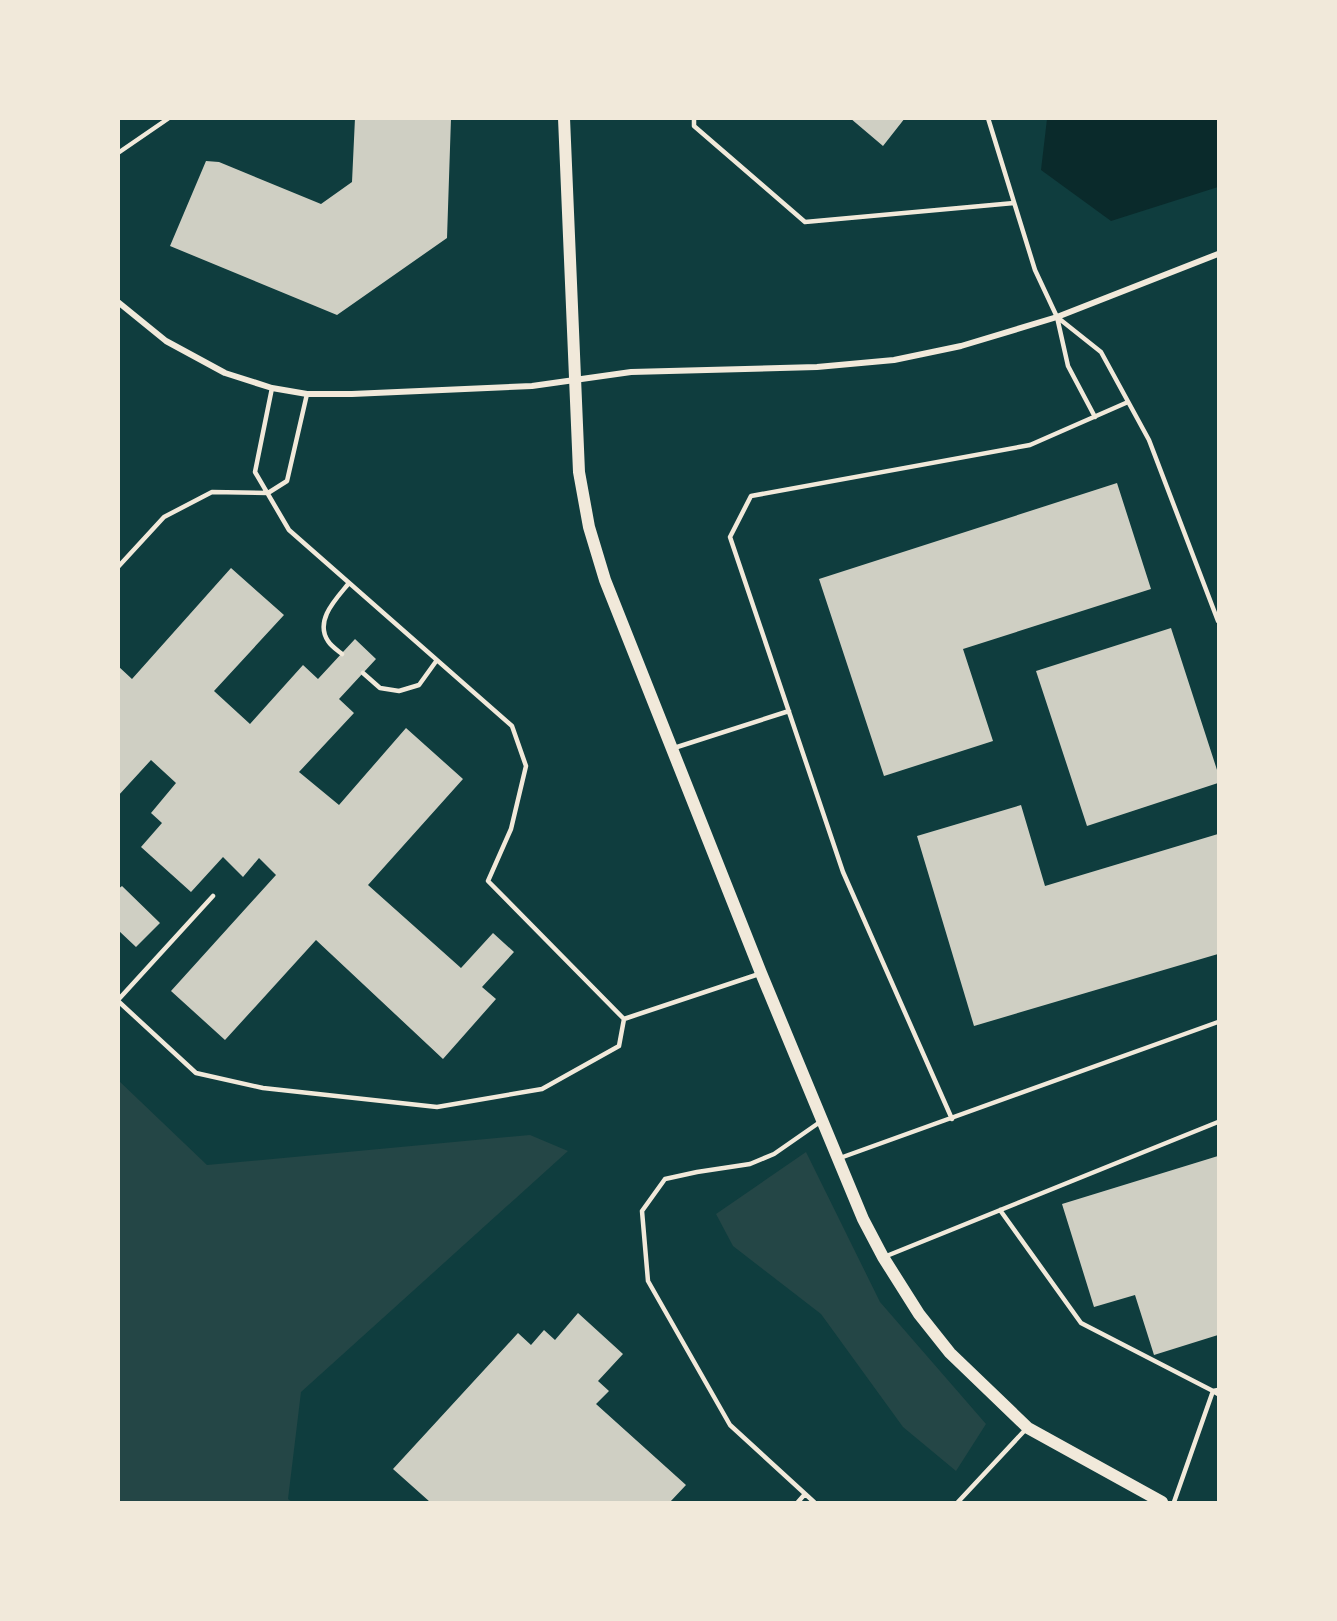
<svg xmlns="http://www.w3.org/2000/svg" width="1337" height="1621" viewBox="0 0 1337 1621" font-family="Barlow,sans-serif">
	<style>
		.green { fill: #244646 }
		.water { fill: #0a2a2b }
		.building { fill: #cfcfc3 }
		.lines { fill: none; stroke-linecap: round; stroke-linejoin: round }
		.service { stroke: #f1e9da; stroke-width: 4.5 }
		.minor { stroke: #f1e9da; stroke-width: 6 }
		.secondary { stroke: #f1e9da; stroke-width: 12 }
	</style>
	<rect width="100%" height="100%" fill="#0f3d3e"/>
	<path class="green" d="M118 1080 207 1165 530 1135 568 1151 301 1392 288 1499 292 1502H119Z
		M806 1152 880 1302 986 1424 956 1471 903 1427 821 1314 733 1246 716 1214Z"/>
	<path class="water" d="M1047 119H1218V187L1111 221 1041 170Z"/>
	<path class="building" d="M355 118H451L447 238 337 315 170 246 206 161 219 162 321 204 352 182Z
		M850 118H905L883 146Z
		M1117 483 1151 589 963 649 993 741 884 776 819 579Z
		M231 568 284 615 214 691 250 724 303 665 318 679 355 639 376 659 339 699 354 713 299 772 339 805 406 728 463 779 368 885 461 968 493 933 514 952 482 987 496 999 443 1059 316 940 225 1040 171 991 276 875 259 858 243 877 223 857 191 892 141 847 162 823 151 813 176 783 151 760 118 796V666L132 679Z
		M1171 628 1218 773V783L1087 826 1036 671Z
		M1021 805 1045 886 1218 834V954L974 1026 917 836Z
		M122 886 160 923 136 947 118 930V889Z
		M1218 1156V1335L1154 1355 1135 1295 1094 1307 1062 1204Z
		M578 1313 623 1354 598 1381 609 1391 596 1404 686 1485 670 1502H430L393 1469 518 1333 531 1345 544 1330 555 1340Z"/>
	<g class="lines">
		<path class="service" d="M694 118V126L805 222 1014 203
			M988 118 1035 270 1057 317 1068 366 1095 417
			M118 153 169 118
			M1057 317 1101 352 1149 440 1218 621
			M118 567 164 517 212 492 268 493 287 481 307 394
			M342 654C337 650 331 646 328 641 314 620 337 598 349 583
			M363 673 380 688 399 691 419 685 437 660
			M674 748 789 711
			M118 1000 213 896
			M118 1001 196 1073 263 1088 437 1107 542 1089 619 1046 624 1019 488 881 511 829 526 766 512 726 289 530 255 472 272 388
			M624 1019 759 974
			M952 1119 843 872 730 537 751 496 1030 445 1128 402
			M840 1158 1218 1022
			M1000 1210 1081 1323 1213 1391 1218 1390
			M884 1257 1218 1122
			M798 1502 805 1494
			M814 1502 730 1425 648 1281 642 1211 665 1179 697 1172 750 1164 774 1154 820 1122
			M958 1502 1026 1429
			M1174 1502 1213 1391 1218 1394"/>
		<path class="minor" d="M118 302 166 341 225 373 272 388 307 394H352L532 386 631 372 817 367 894 360 961 346 1057 317 1218 254"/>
		<path class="secondary" d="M564 118 579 472 589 527 605 580 761 973 863 1219 883 1257 919 1314 950 1353 1028 1428 1162 1502"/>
	</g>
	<rect width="1337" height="1621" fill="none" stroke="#f1e9da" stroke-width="240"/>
</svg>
